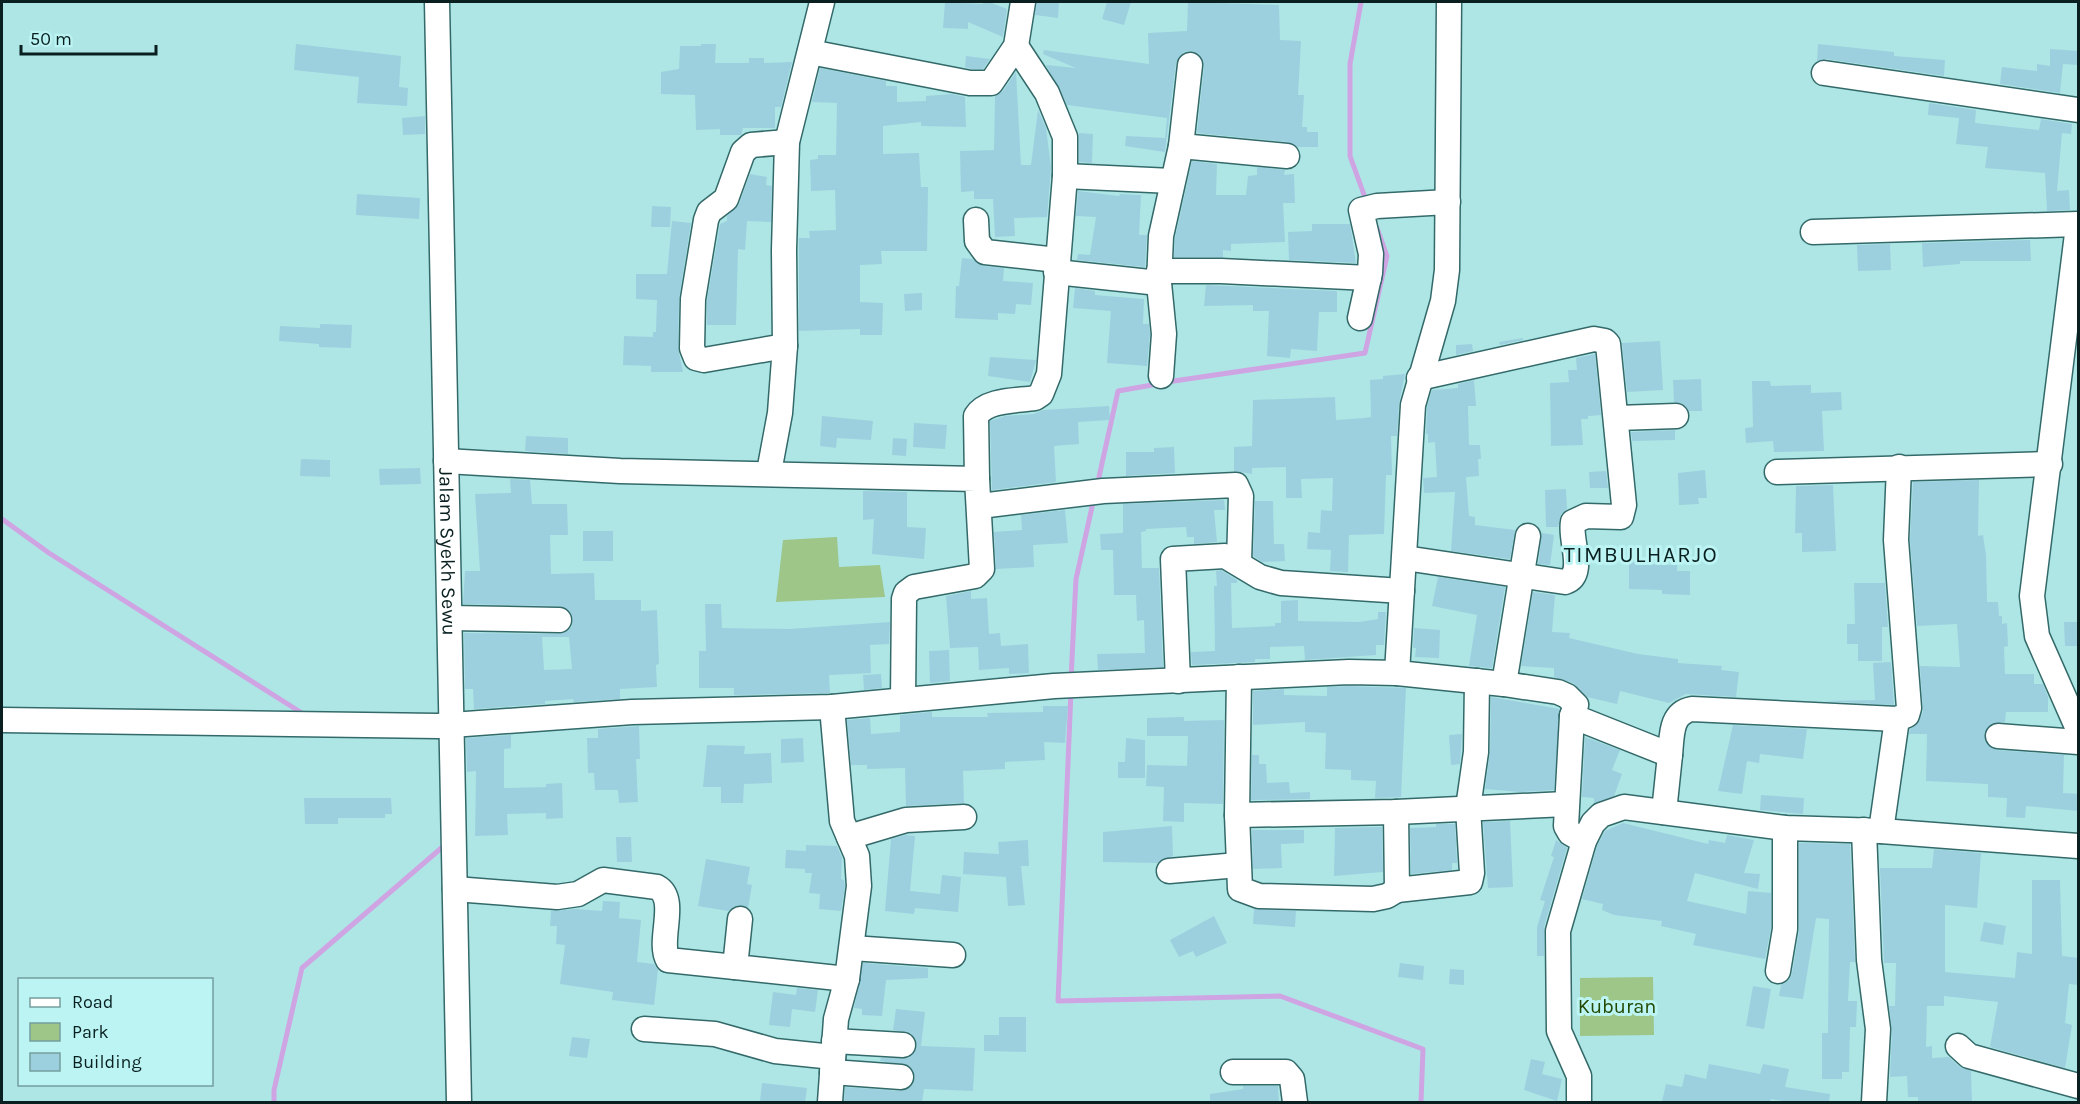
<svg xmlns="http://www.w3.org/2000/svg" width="2080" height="1104" viewBox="0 0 2080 1104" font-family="Karla,sans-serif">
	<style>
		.green { fill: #9dc688 }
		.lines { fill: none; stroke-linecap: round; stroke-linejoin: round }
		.stream { stroke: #cfa4e2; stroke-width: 5 }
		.building { fill: #9cd0de; fill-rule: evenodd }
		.minor-casing { stroke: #336969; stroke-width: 27 }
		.minor { stroke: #fff; stroke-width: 24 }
		.labels { text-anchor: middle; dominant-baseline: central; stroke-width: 6; stroke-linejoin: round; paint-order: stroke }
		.street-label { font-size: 20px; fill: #0a2020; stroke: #bbf4f3 }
		.park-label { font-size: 20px; fill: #224803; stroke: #bbf4f3 }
		.quarter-label { font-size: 22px; letter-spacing: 1.5px; fill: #0a2020; stroke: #bbf4f3 }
	</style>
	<rect width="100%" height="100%" fill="#aee6e6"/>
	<path class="green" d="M837 537 839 567 880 565 885 597 776 602 783 540Z
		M1653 977 1654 1035 1580 1036V978Z"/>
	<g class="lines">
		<path class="stream" d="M1361 2 1350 64V156L1367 203
			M1167 382 1365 353 1387 256 1377 228
			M1097 486 1118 391 1158 384
			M2 519 49 553 305 715
			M1071 679 1076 579 1094 498
			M1071 691 1058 1001 1280 996 1423 1049 1421 1102
			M274 1102V1090L302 968 446 844"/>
	</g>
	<path class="building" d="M945 2 982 4 984 2H989L1007 9 1003 37 968 22V29L943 28Z
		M1037 2H1059L1058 18 1035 15Z
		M1107 2H1131L1124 25 1102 19Z
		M1188 2 1279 5 1280 40 1301 41 1298 95H1304L1302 127H1307V132H1318V147H1297L1288 142 1197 133 1204 66 1199 54 1192 51 1184 52 1176 63 1165 152 1125 146 1126 136 1165 138 1167 118 1067 105 1046 65 1076 68 1043 54 1044 50 1149 64 1148 33 1187 31Z
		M296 44 401 56 399 87 408 88 407 106 357 103 359 77 294 70Z
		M701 44H716L715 63H749V58H764V63L792 62 781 107H775V128H743L741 135H720V129L696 130 695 95 661 94V72L679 69 680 46H701Z
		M1818 44 1894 52V56L1945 60 1944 76 1826 59 1817 61Z
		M2050 49 2079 51V65L2063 64 2060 93 2000 84 2002 67 2037 71V64L2050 66Z
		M966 56 990 59 983 69H971L965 67Z
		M820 68 886 81V86H897V102L926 101V96L952 94 965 97 966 127 921 126V122L883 126V154L919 153 921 187H928L927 251H881L882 264 860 265V302L883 303 882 335H860V329L799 331V238H810L809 231 836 230 835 190 811 191 810 160 818 159V155H836L837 103 812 102Z
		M1016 72 1021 165H1031L1038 110 1046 128 1051 167 1047 217 1014 218 1015 236 995 237 993 199H974V191L961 192 960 151 994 150 995 96 1003 91Z
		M1929 103 1976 110 1975 123 2039 130 2041 119 2072 124 2071 134 2062 133 2057 191 2069 190 2070 210 2047 211 2045 173 1985 168 1988 147 1956 144 1959 118 1928 115Z
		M425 116V134L403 135 402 118Z
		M1079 133 1093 134 1092 163 1079 162Z
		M1192 161 1217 164 1216 195H1246L1248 176 1257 175V167L1285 170 1284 175 1294 174 1295 203H1283L1285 242 1231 244V251L1223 250V257H1174L1175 238Z
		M750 174 767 177 766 185 772 186 771 222 747 221 745 250 738 249 736 325H707V300L720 224 727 221V216L739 204Z
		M1078 191 1119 196 1120 194 1141 195 1139 235H1147L1145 267 1077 260 1078 254 1090 255 1096 217 1076 216Z
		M357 194 420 198 419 219 356 215Z
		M652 206 671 207 670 227H651Z
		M672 221 691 223 679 299 678 348 683 372H651V366L623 365 624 336 653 337V332H656L657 300 636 299V274H667Z
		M1312 224H1350L1356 263 1289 260 1288 232 1312 231Z
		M2030 240 2031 261H1960V264L1923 267 1922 243Z
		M1890 244 1891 270 1858 271 1857 245Z
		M962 258 972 259 983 266 1004 268 1003 281 1033 283 1031 305 1016 304 1015 314 998 313V320L955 318 956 286H959Z
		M1206 285 1337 291V312H1319L1317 351 1291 349 1290 358 1267 356 1269 311H1253V305L1204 306Z
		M1075 288 1095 291V295L1144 299 1143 324H1149L1150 334 1147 366 1107 363 1111 311 1073 308Z
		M922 293V310L905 311 904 294Z
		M320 324 352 325 351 348 319 347V344L279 341 280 326 320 328Z
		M1523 338V340L1500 345 1499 342Z
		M1660 341 1663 390 1627 392 1622 343Z
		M1472 344 1473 351 1456 355V345Z
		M1595 354 1601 415 1588 416V419H1581L1583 445 1551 446 1550 383 1569 382 1568 370H1577L1576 358Z
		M990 357 1036 360 1030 382 988 376Z
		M1405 374 1399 404 1397 436H1391L1392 475H1386L1384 534 1349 535 1348 572 1330 571 1331 550 1307 549 1308 532 1320 533 1321 510 1332 511 1333 478 1301 479 1302 498H1286V467L1252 468V474L1234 471V447L1252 446 1253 400 1335 397 1336 420 1364 418 1371 417 1370 380 1383 379V376Z
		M1701 379 1702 411H1689L1683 404 1674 402 1673 380Z
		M1474 380 1476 406H1468L1469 445H1480L1481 459H1478L1479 476 1466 477 1469 516 1475 517V525L1515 530 1510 559 1451 551 1455 492 1424 493 1423 478 1437 477 1435 442 1428 443V434H1426L1427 407 1432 390 1458 388V384Z
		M1752 381H1770L1771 386 1811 385V393L1841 392 1842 410 1822 411 1824 451 1774 452 1773 441 1746 443 1745 428 1753 427Z
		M1109 406 1110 420 1078 422 1079 444 1054 446 1056 482 992 490 990 421 1005 416 1034 414 1043 410Z
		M822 416 873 421 871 440 837 438 836 448 820 446Z
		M914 423 947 425 945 449 913 447Z
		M1675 430V440L1632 441 1631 432Z
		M526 436 568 438V454L525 451Z
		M893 438 907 439 906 456 892 455Z
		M1174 447 1175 473 1126 476V452H1154V448Z
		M301 459 330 460V477L300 476Z
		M420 468 421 484 380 485 379 469Z
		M1705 470 1707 498H1698L1699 504 1679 505 1678 473Z
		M1606 471 1608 488H1590L1589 472Z
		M510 479 530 480 532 504H567L568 535H550L551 574 594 573 595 600H641V611L657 610 659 664 656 665 657 687 620 689V699L574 702 573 699 545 701V704L474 709 473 689H465L464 633 559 634 571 628 573 621 571 613 559 606 463 604 465 571H480L475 494 511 493ZM542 637H569L572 669 544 670Z
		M1979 480 1978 536 1983 535 1986 555 1987 602H1998L1999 616H2002V624L2007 623 2008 646 2004 647 2005 674H2034V684H2043L2048 697V712H2006L2005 722 1992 723 1987 728 1985 742 1997 750 2064 755 2063 793 2079 794V811L2026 806 2025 818 2006 817 2007 798 1988 797V784L1926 781 1927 734H1909L1910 729 1918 724 1923 712 1920 666 1960 667 1957 624 1917 626 1910 540 1913 482Z
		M1833 485 1836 551 1802 552V533H1795L1796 486Z
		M1566 489 1567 509 1561 514 1558 527H1546L1545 490Z
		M863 491 907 492V527L926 528 924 559 872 554 874 519 863 520Z
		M1224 500 1225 510H1214L1217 542 1194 544V537H1187L1186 527 1146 529V531L1141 532 1142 568H1159L1163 667 1098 670 1097 654 1145 653 1144 620 1137 621 1136 595H1114L1113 550H1101L1100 534 1123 533V504Z
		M1255 501H1273L1274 544H1284L1285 561 1262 562 1253 556Z
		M1065 510 1068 543 1033 545 1034 567 996 569 994 532 1022 530 1021 515Z
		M583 531H613V561H583Z
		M1542 533 1554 535 1550 565 1538 564Z
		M1629 560 1647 561V564L1677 565V571H1690V595L1662 594V590L1629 589Z
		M1221 570 1237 580V583H1231L1232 628 1275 626V623H1281V601L1298 600V621L1359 622 1378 619V612H1386L1384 645H1376V655L1305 660 1304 646 1270 647V659H1255V662L1192 665 1191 652 1215 651 1214 586H1217L1216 571Z
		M1438 577 1505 587 1492 668 1469 666 1477 615 1432 606Z
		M1854 583H1885L1888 627H1882V661H1858V644H1847V624H1855Z
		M971 591V599L987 598 989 634 1000 633 1001 646 1028 644 1029 673 1009 674V668L979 670 978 647 950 648 946 596Z
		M1533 592 1555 595 1552 632 1570 633 1569 638 1638 654 1678 659V663L1722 666 1721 670 1739 672 1736 697 1686 694 1669 703 1620 691 1617 704 1587 697 1573 683 1554 677V668L1521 666Z
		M705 604H721L722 628 789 629 890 622 889 644 870 645 871 673 829 675 830 693 734 695V688H699V651H706Z
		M2064 622H2079V646H2065Z
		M1414 628 1440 630 1439 658 1415 657 1416 648H1413Z
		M949 650 950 681 930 683 929 651Z
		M1891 662 1894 705 1823 701 1875 700 1873 663Z
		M881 674 882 688 864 690 863 675Z
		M1349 686 1406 688 1401 797 1375 798 1376 781 1351 780V770L1325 769 1326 733 1305 732V722L1253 725V691L1284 689V695L1327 696V687Z
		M1491 697 1560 709 1554 790 1520 792 1485 789 1490 752Z
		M1043 706H1068L1065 743 1044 742 1045 760 1005 762V769L963 771 964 803 906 806 905 768 867 769V765H851L847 720 870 718 871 734 900 732V715L932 712V717H988L987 713 1043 712Z
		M1184 717V721L1224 720 1223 804 1184 803V822L1163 821 1164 787 1146 786 1147 765 1187 766 1188 736H1147V718Z
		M1733 725 1807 729 1803 759 1760 754 1759 763 1747 761 1742 794 1718 791Z
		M639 726 640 759H636L638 802 619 803 618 790H595L594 773H588L587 738H598V729Z
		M1462 734 1460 764 1451 765 1449 735Z
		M511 735V748L504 749V788L546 787V784L562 783 563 818 546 819V813L507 814 508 835 475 836 476 771 467 772 466 738Z
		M1585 737 1620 750 1612 770 1622 774 1614 796 1594 803V798L1582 797Z
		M803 738 804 762 781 763V739Z
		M1126 738 1145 740V778H1118V762H1125Z
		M707 745 745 746 744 754 771 753 772 783 744 784 743 803H721V787H703Z
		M1252 755H1259V764H1266L1267 783 1289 782 1290 793 1310 792V799L1251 800Z
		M1761 795 1804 798 1803 814 1760 810Z
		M304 798H391L392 814H385V818H338V824H305Z
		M1510 821 1513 887 1488 888 1483 822Z
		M1623 823 1708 844 1709 840 1725 843 1727 835 1754 840 1744 873 1760 874 1758 889 1695 873 1687 901 1746 914 1748 891 1771 893V928L1765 959 1693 945 1696 934 1661 926 1662 921 1614 915 1602 910 1603 904 1582 899 1597 846 1605 831Z
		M1436 824H1455L1457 863H1452V870L1411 874 1410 828 1436 827Z
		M1172 826 1173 856 1158 863 1103 862V832Z
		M1374 827H1382L1383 872 1334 876 1335 828Z
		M1252 830H1304V843L1281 844 1282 868 1253 869Z
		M906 835 915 836 910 891 940 894 942 875 961 877 958 912 915 908 914 914 885 911 891 839Z
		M616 837H631L632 862H617Z
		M1028 840 1029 866H1021L1025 905 1008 906 1006 877 963 874 964 852 999 854 998 842Z
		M1556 840 1567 848 1544 927V956H1537V927L1545 901 1540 900 1554 857 1551 856Z
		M1799 843 1850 844 1855 962H1850L1848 1001H1857L1856 1027H1850L1849 1072H1842V1079H1822V1033H1828L1829 919 1816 918 1803 999 1779 996 1781 985 1789 980 1792 974 1799 931Z
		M806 845 837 846 842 858 841 879 844 880 845 886 841 911 819 909 820 894 809 893 812 873H805V869L785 868 786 850 806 851Z
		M1934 849 1981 853 1977 908 1945 905V972L2015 978 2017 952 2032 954V880H2060L2062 956 2079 958V985L2069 984 2065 1023 2072 1025 2065 1068 1990 1047 1998 1002 1944 996V1006H1927L1926 1047 1932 1046V1058L1949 1057 1960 1067 1971 1071 1972 1102H1918V1097H1908L1907 1076 1890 1077 1892 1030 1889 1006H1895L1896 963H1884L1880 868H1932Z
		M706 859 750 867 747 884 752 885 748 908 735 906 728 911 698 906Z
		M603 901 620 902 619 918 641 920 637 962 654 964 658 970 654 1005 612 1000 613 992 560 984 565 945 556 944 557 926H550L551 911 576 909 602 911Z
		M1254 909 1296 911 1295 927 1253 924Z
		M1214 916 1227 943 1196 957 1193 951 1179 957 1170 940Z
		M1984 922 2006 926 2003 945 1980 941Z
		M863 963 928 968V978L886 980 882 1016 862 1015V1009L854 1008Z
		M1400 963 1424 966 1423 980 1398 977Z
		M1450 969 1464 970V985L1449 984Z
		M1753 986 1771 989 1764 1029 1746 1026Z
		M797 988 818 990 815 1012 792 1009 790 1027 769 1025 773 992 796 995Z
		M896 1009 925 1012 921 1046 975 1048 973 1091 924 1089 922 1102H844L845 1087 900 1091 913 1084 915 1077 909 1066 880 1061 881 1058H909L917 1046 911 1033 893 1030Z
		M999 1017H1026V1052L984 1051V1035H999Z
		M572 1037 590 1039 587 1058 569 1056Z
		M1531 1059 1545 1062 1542 1074 1562 1079 1557 1101 1524 1090Z
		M1709 1064 1760 1074 1763 1064 1789 1069 1785 1087 1830 1094 1829 1102H1789L1771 1099 1770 1102H1662L1666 1084 1682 1087 1685 1074 1706 1079Z
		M762 1083 807 1088 805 1102 760 1101Z
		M1243 1086H1278L1279 1102H1210V1094L1243 1089Z"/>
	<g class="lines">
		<g class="minor-casing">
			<g id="minor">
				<path id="s1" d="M437 2 459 1102"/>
				<path d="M810 52 970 83H991L1016 46 1023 2"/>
				<path d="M1824 73 2078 110"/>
				<path d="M1181 146 1190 65"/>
				<path d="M1065 176 1172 181"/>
				<path d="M976 220 977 241 985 252 1057 260"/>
				<path d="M2078 226 2032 596 2037 636 2078 729"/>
				<path d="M1813 232 2078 224"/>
				<path d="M1159 271H1221L1369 278"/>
				<path d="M1056 272 1159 283"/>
				<path d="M1360 318 1370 273 1371 254 1361 210 1377 206 1448 202"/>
				<path d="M785 346 704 360 696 358 692 348 693 299 706 220 709 212 726 199 743 152 751 145 787 142"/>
				<path d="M1161 376 1164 334 1159 283 1161 236 1181 146 1287 156"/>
				<path d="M1617 418 1676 416"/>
				<path d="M446 461 620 471 977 479 982 569 975 576 914 587 906 593 904 599 903 700"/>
				<path d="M769 472 780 413 785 346 784 250 787 142 822 2"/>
				<path d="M1777 472 2050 464"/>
				<path d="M977 479 976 416C987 399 1017 401 1035 398L1041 394 1049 374 1065 176V137L1047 93 1016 46"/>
				<path d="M980 506 1103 491 1236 485 1241 496 1239 562"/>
				<path d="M1405 558 1565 582C1587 575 1569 539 1573 522L1586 516 1621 517 1624 505 1608 344 1605 341 1594 339 1419 378"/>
				<path d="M450 618 559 620"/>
				<path d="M1397 673 1413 405 1443 301 1447 270 1449 2"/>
				<path d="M1239 677 1237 815 1240 889 1259 896 1373 899 1387 896 1397 890"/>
				<path d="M1178 681 1173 559 1225 556 1260 577 1281 583 1402 591"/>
				<path d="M1504 684 1528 536"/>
				<path d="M1572 716 1670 755 1664 812"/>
				<path d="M2 720 438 726 632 712 832 707 1054 686 1349 672 1397 673 1504 684 1558 692 1567 696 1576 705 1572 716 1566 826 1570 833 1584 841"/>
				<path d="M1998 736 2078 742"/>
				<path d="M1670 755C1672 736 1670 713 1692 709L1897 719 1907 715 1909 708 1896 540 1899 467"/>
				<path d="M1396 812 1397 890 1470 882 1472 873 1468 808 1476 752 1477 681"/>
				<path d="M1237 815 1396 812 1566 804"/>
				<path d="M1864 830 1869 960 1878 1029 1874 1102"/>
				<path d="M1881 831 1897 719"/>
				<path d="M849 837 906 820 964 817"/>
				<path d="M1169 871 1238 865"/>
				<path d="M455 889 557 897 578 894 603 880 657 887C679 899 657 941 668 960L735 967"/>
				<path d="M740 919 735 967 847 979"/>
				<path d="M852 948 953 955"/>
				<path d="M1778 971 1785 929V828"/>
				<path d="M644 1029 715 1034 775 1051 833 1057"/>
				<path d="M834 1041 903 1045"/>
				<path d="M1958 1046 1969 1056 2078 1086"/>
				<path d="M832 1072 901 1077"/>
				<path d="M1233 1072H1286L1292 1079 1295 1102"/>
				<path d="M830 1102 836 1019 847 979 859 886 857 856 842 821 832 707"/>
				<path d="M1579 1102V1076L1559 1031 1558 931 1584 841 1593 823 1601 815 1624 807 1785 828 1881 831 2078 846"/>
			</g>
		</g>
		<use href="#minor" class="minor"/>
	</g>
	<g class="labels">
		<g class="street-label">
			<text stroke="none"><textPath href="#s1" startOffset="550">Jalam Syekh Sewu</textPath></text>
		</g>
		<g class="park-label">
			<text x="1617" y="1006">Kuburan</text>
		</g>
		<g class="quarter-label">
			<text x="1641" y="555">TIMBULHARJO</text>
		</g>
	</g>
	<rect width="2080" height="1104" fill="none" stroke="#0a2020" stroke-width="6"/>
	<rect x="18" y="978" width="195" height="108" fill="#bbf4f3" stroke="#749f9f" stroke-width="1.5"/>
	<rect x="30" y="998" width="30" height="9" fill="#ffffff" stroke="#749f9f" stroke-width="1.5"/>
	<text x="72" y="1008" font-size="18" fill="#0a2020">Road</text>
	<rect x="30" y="1023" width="30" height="18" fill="#9dc688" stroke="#749f9f" stroke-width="1.5"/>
	<text x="72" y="1038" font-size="18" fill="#0a2020">Park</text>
	<rect x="30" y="1053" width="30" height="18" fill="#9cd0de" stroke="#749f9f" stroke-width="1.5"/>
	<text x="72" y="1068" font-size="18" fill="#0a2020">Building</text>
	<path d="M21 45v9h135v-9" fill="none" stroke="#0a2020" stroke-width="3"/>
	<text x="30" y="45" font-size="18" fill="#0a2020" stroke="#bbf4f3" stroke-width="4.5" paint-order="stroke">50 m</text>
</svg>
